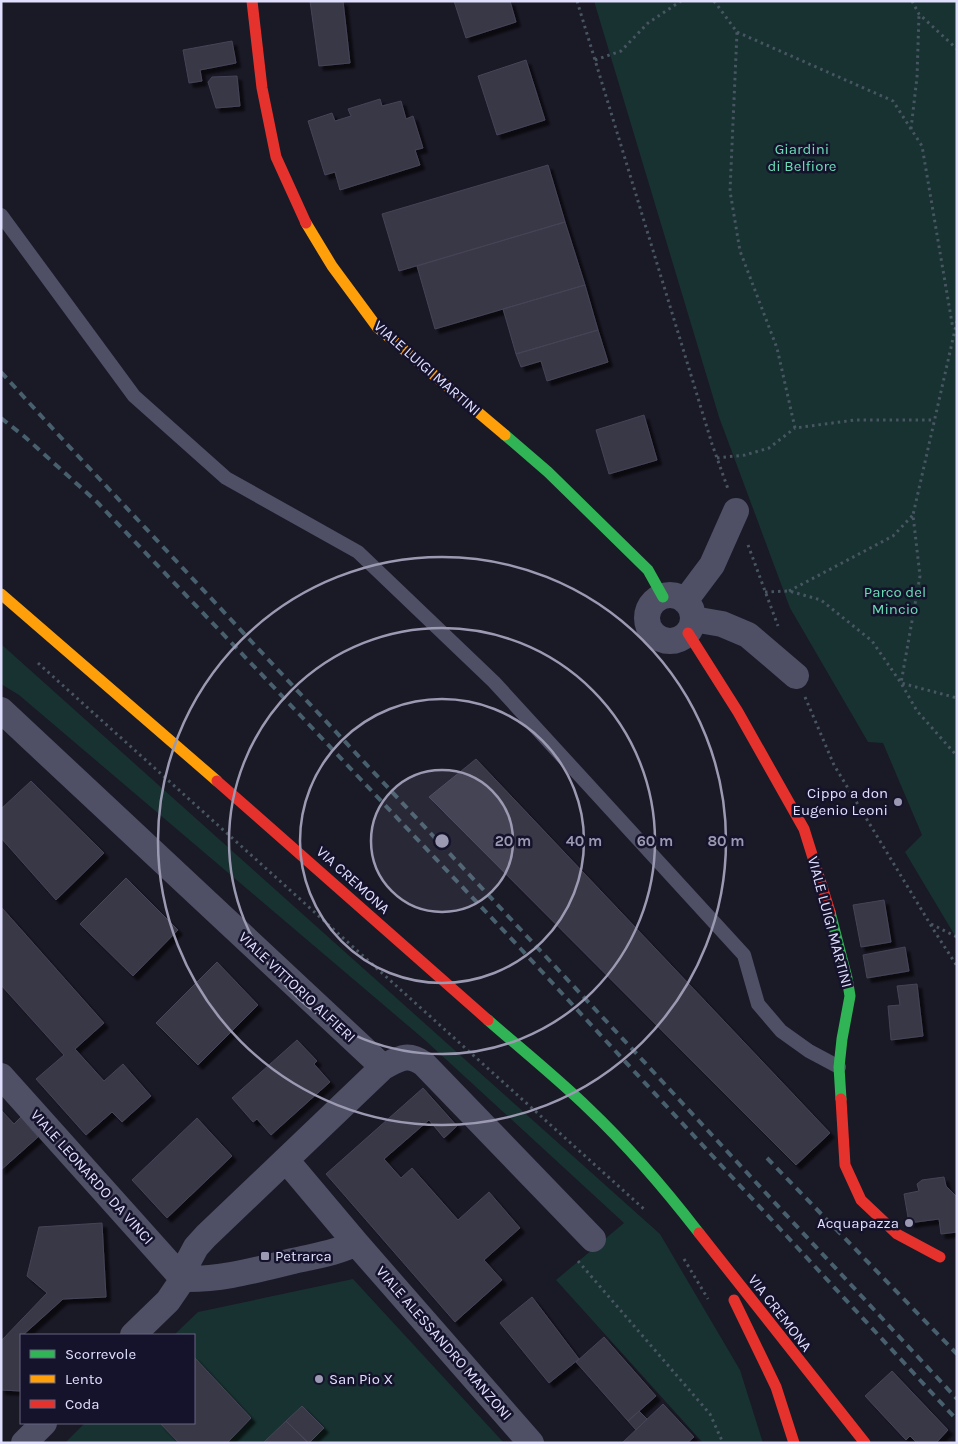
<svg xmlns="http://www.w3.org/2000/svg" width="958" height="1444" viewBox="0 0 958 1444" font-family="Karla,sans-serif">
	<style>
		.green { fill: #173230 }
		.building { fill: #393847; stroke: #464458; filter: url(#shadow) }
		.lines { fill: none; stroke-linecap: round; stroke-linejoin: round }
		.path { stroke: #485562; stroke-width: 3; stroke-dasharray: 2.5 4; stroke-linecap: butt }
		.lane { stroke: #4f4f66; stroke-width: 14 }
		.street { stroke: #4f4f66; stroke-width: 26 }
		.fast { stroke: #30b455; stroke-width: 11 }
		.slow { stroke: #ff9f0a; stroke-width: 11 }
		.jam { stroke: #e5322d; stroke-width: 11 }
		.rail { stroke: #485f6d; stroke-width: 4; stroke-dasharray: 8 6; stroke-linecap: butt }
		.ring { fill: none; stroke: #9b9ab2; stroke-width: 2.5 }
		.poi-dot { fill: #9b9ab2; stroke: #15132c; stroke-width: 2 }
		.labels { text-anchor: middle; dominant-baseline: central; stroke-width: 5; stroke-linejoin: round; paint-order: stroke }
		.park-label { font-size: 15px; fill: #6bddb7; stroke: #15132c }
		.street-label { font-size: 15px; fill: #e0dffe; stroke: #15132c }
		.poi-label { font-size: 15px; fill: #e0dffe; stroke: #15132c; text-anchor: end }
		.centre { fill: #9b9ab2; stroke: #15132c; stroke-width: 2.5 }
		.ring-label { font-size: 15px; text-anchor: middle; font-weight: bold; fill: #9b9ab2; stroke: #15132c; stroke-width: 5; stroke-linejoin: round; paint-order: stroke }
	</style>
	<defs>
		<filter id="shadow"><feDropShadow dx="4.5" dy="4.5" stdDeviation="1" flood-color="#0009"/></filter>
	</defs>
	<rect width="100%" height="100%" fill="#1a1926"/>
	<path class="green" d="M594 1H957V939L905 852 922 835 883 743 868 742 790 608 719 417Z
		M1 644 660 1234 740 1370 763 1443H703L556 1280 624 1223 426 1041 19 695 1 684Z
		M353 1279 504 1443H65L85 1423H194V1335H174L198 1312Z"/>
	<path class="building" d="M310 1H343L350 63 319 66Z
		M454 1H510L516 22 466 38Z
		M232 41 236 63 200 70 202 81 189 83 183 50Z
		M526 60 545 120 497 135 478 76Z
		M237 76 240 106 216 108 208 82 212 77Z
		M380 99 382 106 401 101 406 119 413 116 423 148 415 150 420 165 340 190 335 172 325 175 308 121 332 113 335 121 351 116 348 109Z
		M548 165 565 222 399 271 382 214Z
		M565 222 585 285 435 329 417 266Z
		M585 285 598 330 516 354 503 309Z
		M598 330 608 362 547 381 541 361 521 367 516 354Z
		M644 415 657 460 609 474 596 430Z
		M476 759 830 1133 796 1165 429 797Z
		M31 781 104 853 56 900 1 838V809Z
		M126 878 178 930 133 976 80 924Z
		M884 900 891 942 861 947 853 905Z
		M2 908 104 1023 75 1049 104 1081 123 1064 151 1096 122 1122 112 1112 86 1135 36 1079 64 1055 1 985Z
		M905 947 909 971 867 978 863 955Z
		M217 962 258 1005 198 1065 156 1023Z
		M917 984 923 1036 891 1040 888 1006 900 1005 897 986Z
		M297 1040 317 1061 314 1064 330 1082 271 1135 257 1119 253 1122 232 1098Z
		M423 1088 457 1126 444 1138 429 1120 384 1159 401 1178 412 1168 458 1220 489 1192 520 1228 484 1260 502 1280 455 1322 326 1174Z
		M1 1110 14 1124 21 1117 38 1137 1 1170Z
		M197 1118 232 1156 167 1218 132 1180Z
		M944 1177 946 1186 957 1197V1232L941 1234 939 1219 909 1223 904 1194 919 1191 917 1184 922 1180Z
		M102 1223 106 1297 63 1299 23 1335H21V1391L1 1390V1341L47 1293 27 1276 39 1227Z
		M532 1297 579 1359 549 1383 500 1323Z
		M604 1337 656 1396 628 1421 576 1362Z
		M194 1357 251 1418 227 1443H179L160 1423H194Z
		M892 1371 948 1430 936 1443H917L910 1436 906 1440 865 1396Z
		M663 1404 694 1437 687 1443H622Z
		M302 1406 324 1428 309 1443 286 1421Z
		M639 1411 647 1419 636 1430 628 1421Z
		M286 1421 308 1443H263Z"/>
	<g class="lines">
		<path class="path" d="M577 1 712 444 728 489
			M714 1 737 32 730 191 740 251 777 348 795 428 855 420H934
			M912 1 919 14 957 49
			M737 32 893 101 922 146 953 329
			M595 60 621 51 648 23 681 1
			M911 129 917 77 919 14
			M957 321 913 515 920 576 901 683 957 698
			M717 458 745 455 769 448 795 428
			M748 545 778 626
			M789 591 893 536 913 515
			M765 592 789 591 821 600 872 641 901 683 917 711 957 756
			M38 663 645 1210
			M805 697 834 765 935 932 957 966
			M931 924 957 937
			M684 1259 708 1299
			M578 1261 710 1414 723 1443"/>
		<path class="lane" d="M1 215 134 396 226 478 358 552 494 682 744 955 758 1004 781 1031 809 1051 839 1067"/>
		<path class="street" d="M647 618a23 23 0 1 1 46 0a23 23 0 1 1-46 0Z
			M685 601 712 565 736 511
			M693 619 722 624 748 635 796 676
			M1 710 383 1067
			M1 1076 183 1279
			M286 1160 356 1243 531 1443
			M183 1279C221 1280 256 1270 293 1261 314 1256 337 1253 356 1243
			M133 1335 168 1301 183 1279 189 1260 196 1247 206 1236 383 1067C399 1059 407 1052 424 1064L593 1239
			M24 1443 44 1423"/>
		<path class="fast" d="M505 435 548 472 648 570 663 597
			M830 912 847 978 850 996 842 1039 839 1067 841 1099
			M488 1020C521 1049 556 1077 588 1108 628 1146 665 1189 699 1233"/>
		<path class="slow" d="M306 223 332 266 377 327 505 435
			M1 594 217 781"/>
		<path class="jam" d="M252 1 262 88 276 157 306 223
			M688 633 738 712 804 829 830 912
			M217 781 488 1020
			M841 1099 845 1165 861 1200 897 1234 940 1257
			M699 1233 865 1443
			M734 1300 776 1387 794 1443"/>
		<path class="rail" d="M1 372 65 442 621 1037 957 1399
			M1 418 25 437 97 502 265 678 520 948 957 1420
			M767 1158 957 1354"/>
	</g>
	<circle cx="442" cy="841" r="71" fill="#9b9ab2" fill-opacity=".12"/>
	<g class="ring">
		<circle cx="442" cy="841" r="71"/>
		<circle cx="442" cy="841" r="142"/>
		<circle cx="442" cy="841" r="213"/>
		<circle cx="442" cy="841" r="284"/>
	</g>
	<g class="poi-dot">
		<circle cx="898" cy="802" r="5"/>
		<circle cx="909" cy="1223" r="5"/>
		<rect x="260" y="1251" width="10" height="10" rx="2.5"/>
		<circle cx="319" cy="1379" r="5"/>
	</g>
	<g class="labels">
		<g class="park-label">
			<text x="802" y="149">Giardini<tspan x="802" dy="17">di Belfiore</tspan></text>
			<text x="895" y="592">Parco del<tspan x="895" dy="17">Mincio</tspan></text>
		</g>
		<g class="street-label">
			<text transform="translate(427 368) rotate(41)">VIALE LUIGI MARTINI</text>
			<text transform="translate(353 880) rotate(42)">VIA CREMONA</text>
			<text transform="translate(830 922) rotate(75)">VIALE LUIGI MARTINI</text>
			<text transform="translate(297 987) rotate(43)">VIALE VITTORIO ALFIERI</text>
			<text transform="translate(92 1177) rotate(48)">VIALE LEONARDO DA VINCI</text>
			<text transform="translate(780 1313) rotate(52)">VIA CREMONA</text>
			<text transform="translate(444 1343) rotate(49)">VIALE ALESSANDRO MANZONI</text>
		</g>
		<g class="poi-label">
			<text x="888" y="793">Cippo a don<tspan x="888" dy="17">Eugenio Leoni</tspan></text>
			<text x="899" y="1223">Acquapazza</text>
			<text x="275" y="1256" text-anchor="start">Petrarca</text>
			<text x="329" y="1379" text-anchor="start">San Pio X</text>
		</g>
	</g>
	<circle cx="442" cy="841" r="8" class="centre"/>
	<g class="ring-label">
		<text x="513" y="846">20 m</text>
		<text x="584" y="846">40 m</text>
		<text x="655" y="846">60 m</text>
		<text x="726" y="846">80 m</text>
	</g>
	<rect width="958" height="1444" fill="none" stroke="#e0dffe" stroke-width="5"/>
	<rect x="20" y="1334" width="175" height="90" fill="#15132c" stroke="#666580"/>
	<rect x="30" y="1350" width="25" height="8" fill="#30b455" stroke="#666580"/>
	<text x="65" y="1359" font-size="15" fill="#e0dffe">Scorrevole</text>
	<rect x="30" y="1375" width="25" height="8" fill="#ff9f0a" stroke="#666580"/>
	<text x="65" y="1384" font-size="15" fill="#e0dffe">Lento</text>
	<rect x="30" y="1400" width="25" height="8" fill="#e5322d" stroke="#666580"/>
	<text x="65" y="1409" font-size="15" fill="#e0dffe">Coda</text>
</svg>
